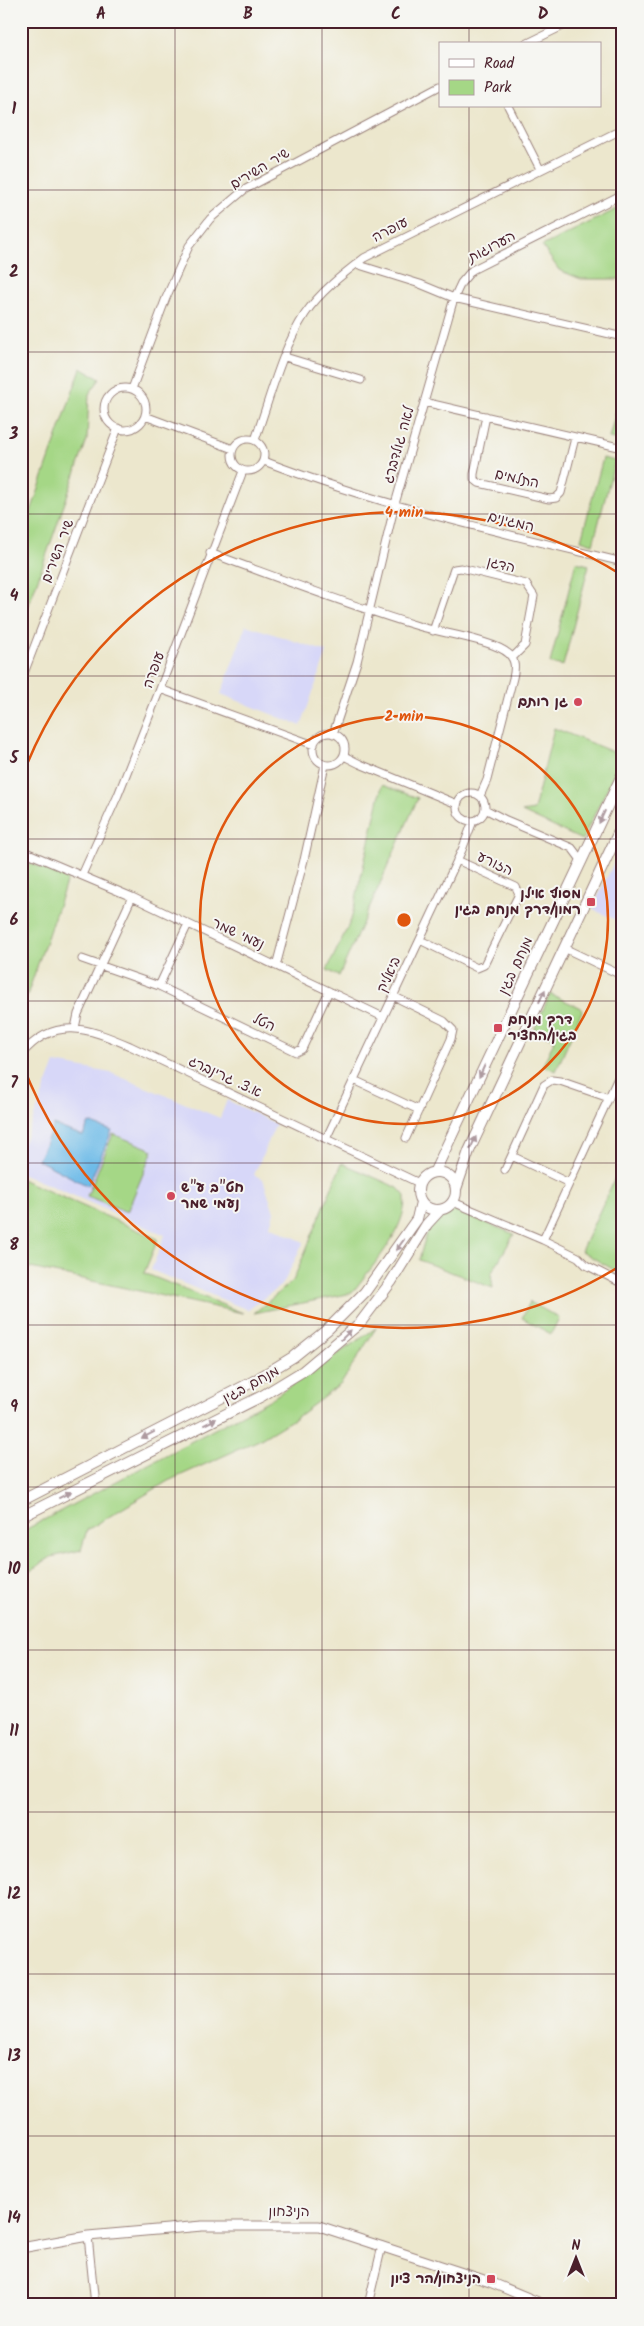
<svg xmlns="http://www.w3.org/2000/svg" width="644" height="2326" viewBox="0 0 644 2326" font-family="Kalam,'Playpen Sans Hebrew',sans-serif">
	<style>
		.built { fill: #d7d7f8 }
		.green { fill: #a5d786; stroke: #787b58 }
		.water { fill: #6ebbe8; stroke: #5c6d8a }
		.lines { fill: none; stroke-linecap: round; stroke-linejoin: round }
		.minor-casing { stroke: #9b837c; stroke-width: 9 }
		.tertiary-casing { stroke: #9b837c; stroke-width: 11 }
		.secondary-casing { stroke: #9b837c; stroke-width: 12 }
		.minor { stroke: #fff; stroke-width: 7 }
		.tertiary { stroke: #fff; stroke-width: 9 }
		.secondary { stroke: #fff; stroke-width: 10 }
		.oneway { fill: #ae9aa0 }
		.grid { fill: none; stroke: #4a1f2b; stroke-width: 1; stroke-opacity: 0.55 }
		.ring { fill: none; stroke: #e0560e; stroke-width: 2.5 }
		.poi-dot { fill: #d1495b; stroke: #f6f6f2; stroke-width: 2 }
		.labels { text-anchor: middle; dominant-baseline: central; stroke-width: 4; stroke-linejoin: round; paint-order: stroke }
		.street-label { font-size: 14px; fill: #4a1f2b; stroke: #f6f6f2 }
		.poi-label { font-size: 14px; font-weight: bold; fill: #4a1f2b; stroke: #f6f6f2; text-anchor: end }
		.centre { fill: #e0560e; stroke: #f6f6f2; stroke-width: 2.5 }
		.ring-label { font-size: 15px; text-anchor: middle; font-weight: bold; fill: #e0560e; stroke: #f6f6f2; stroke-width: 4; stroke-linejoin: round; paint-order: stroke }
		.neatline { fill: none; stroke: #4a1f2b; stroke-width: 2 }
		.grid-label { font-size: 16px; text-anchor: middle; font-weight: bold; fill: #4a1f2b }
	</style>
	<rect width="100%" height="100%" fill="#f6f6f2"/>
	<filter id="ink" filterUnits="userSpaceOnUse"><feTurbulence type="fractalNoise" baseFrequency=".02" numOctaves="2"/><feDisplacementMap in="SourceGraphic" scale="10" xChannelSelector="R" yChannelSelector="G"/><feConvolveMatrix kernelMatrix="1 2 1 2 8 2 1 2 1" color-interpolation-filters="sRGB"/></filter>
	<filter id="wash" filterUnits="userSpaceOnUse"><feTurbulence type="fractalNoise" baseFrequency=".0096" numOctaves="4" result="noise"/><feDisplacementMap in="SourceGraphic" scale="20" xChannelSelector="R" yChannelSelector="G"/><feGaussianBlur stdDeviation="1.12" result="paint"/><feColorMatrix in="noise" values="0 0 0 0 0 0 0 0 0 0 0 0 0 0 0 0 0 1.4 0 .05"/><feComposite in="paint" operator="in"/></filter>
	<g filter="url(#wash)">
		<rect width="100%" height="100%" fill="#ece7cd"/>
		<path class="built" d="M246 625 327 652 301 726 221 694Z
			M623 843V923L592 909Z
			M55 1063 111 1073 220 1118 227 1100 276 1124 254 1175 263 1179 274 1212 270 1226 304 1242 283 1284 248 1310 151 1270 165 1235 21 1173V1150Z"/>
		<path class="green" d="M623 206V279H581L559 270 542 246Z
			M81 368 100 379 89 394 87 440 21 627V540Z
			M623 384V428L620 440 609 438Z
			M603 458 615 461 593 544 581 540Z
			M576 562 589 565 563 666 550 663Z
			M554 728 623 756 582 840 522 812 534 810Z
			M382 785 418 798 339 976 327 970 351 920Z
			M21 860 68 877 21 1013Z
			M550 994 583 1009 556 1071 543 1065 555 1039 534 1030Z
			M113 1134 153 1150 127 1212 87 1196Z
			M623 1161V1275L581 1251Z
			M342 1163 398 1188 405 1196C407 1230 371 1267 352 1293L254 1313 293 1281Z
			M21 1179 158 1239 144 1273 243 1313 21 1266Z
			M453 1210 514 1234 491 1274 493 1288 419 1260C426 1235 428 1221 453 1210Z
			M530 1302 559 1318 551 1334 522 1318Z
			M376 1328 341 1384 297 1417 259 1440 168 1481 87 1530 81 1550 51 1557 21 1577V1532L271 1399Z"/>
		<path class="water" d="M89 1123 112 1131 88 1186 38 1160 54 1125 83 1136Z"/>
	</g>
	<g filter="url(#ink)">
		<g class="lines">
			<g class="minor-casing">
				<path id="minor" d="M526 44 573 21
					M508 106 540 169
					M356 264 420 284 454 298 623 337
					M285 357 361 380
					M104 409a21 21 0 1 1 42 0a21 21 0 1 1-42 0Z
					M132 389 166 298 189 246 210 219 244 190 440 86
					M424 402 623 448
					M145 416 233 449
					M486 416 474 474V479L479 483 549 499 556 498 561 493 575 438
					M232 455a16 16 0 1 1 32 0a16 16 0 1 1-32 0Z
					M255 440C270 398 281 351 305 314 320 292 343 274 364 258L623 129
					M264 461C380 506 502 533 623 562
					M210 553C279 578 348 605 418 626 440 633 494 640 509 654 516 661 515 669 513 678L487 780 480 796
					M433 631 454 569 461 568 526 584 534 596 525 645 512 658
					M21 681 118 428
					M160 689 314 745
					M313 749a16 16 0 1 1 32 0a16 16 0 1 1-32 0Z
					M333 734 357 662 395 504 454 298 461 283 472 270 623 194
					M344 756 360 764 457 804
					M457 807a14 14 0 1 1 28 0a14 14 0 1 1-28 0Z
					M485 809 506 820 572 848 581 860
					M21 850 132 897 383 1017
					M82 875 118 795 160 689 243 471
					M420 940 477 968 484 965 519 894 516 887 457 860
					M564 948 623 976
					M82 959 159 986 296 1052 302 1049 329 991
					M276 966 304 860 325 765
					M159 986 188 924
					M393 996 444 1021 453 1030 451 1039 406 1138
					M75 1028 78 1014 132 897
					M21 1055C54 1015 88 1028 130 1046L419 1183
					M354 1080 419 1110
					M326 1139 462 850 473 821
					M512 1156 569 1183
					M505 1170 544 1085 552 1080 560 1081 609 1098
					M453 1202 543 1240 578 1257 586 1265 623 1284
					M543 1240 623 1067
					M88 2236 95 2305
					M368 2305 382 2246"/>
			</g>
			<g class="tertiary-casing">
				<path id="tertiary" d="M21 2248 88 2236 202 2226H319L490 2282 545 2305"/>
			</g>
			<g class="secondary-casing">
				<path id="secondary" d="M435 1171 623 773
					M418 1191a19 19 0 1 1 38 0a19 19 0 1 1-38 0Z
					M456 1189 469 1151 623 823
					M21 1501 254 1381 293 1357 328 1329 365 1292 417 1219 421 1202
					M21 1517 262 1396 303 1371 360 1323 391 1282 427 1224 440 1210"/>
			</g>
			<use href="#minor" class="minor"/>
			<use href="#tertiary" class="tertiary"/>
			<use href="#secondary" class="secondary"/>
		</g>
		<defs><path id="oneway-solid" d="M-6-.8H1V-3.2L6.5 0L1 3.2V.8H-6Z" transform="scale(1.25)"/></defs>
		<g class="oneway">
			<use href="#oneway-solid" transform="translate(602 817) rotate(115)"/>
			<use href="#oneway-solid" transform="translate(542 996) rotate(-65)"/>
			<use href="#oneway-solid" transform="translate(482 1071) rotate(115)"/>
			<use href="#oneway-solid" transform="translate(473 1143) rotate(-65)"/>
			<use href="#oneway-solid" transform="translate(400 1245) rotate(126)"/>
			<use href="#oneway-solid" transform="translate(346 1335) rotate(-44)"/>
			<use href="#oneway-solid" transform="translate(210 1422) rotate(-27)"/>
			<use href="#oneway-solid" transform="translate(148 1435) rotate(153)"/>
			<use href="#oneway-solid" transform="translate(65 1495) rotate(-27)"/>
		</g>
	</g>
	<path class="grid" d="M175 21V2305M322 21V2305M469 21V44M469 106V2305M21 190H623M21 352H623M21 514H623M21 676H623M21 839H623M21 1001H623M21 1163H623M21 1325H623M21 1487H623M21 1650H623M21 1812H623M21 1974H623M21 2136H623"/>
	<g class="ring">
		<circle cx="404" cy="920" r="204"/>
		<path d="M620 1266A408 408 0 0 1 22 1063M22 777A408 408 0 0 1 620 574"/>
	</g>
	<g class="poi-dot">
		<circle cx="578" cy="702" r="5"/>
		<rect x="586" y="897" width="10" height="10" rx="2.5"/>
		<rect x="493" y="1023" width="10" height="10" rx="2.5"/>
		<circle cx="171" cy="1196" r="5"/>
		<rect x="486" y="2274" width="10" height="10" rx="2.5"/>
	</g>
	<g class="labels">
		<g class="street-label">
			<text transform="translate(260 169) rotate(-31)">שיר השירים</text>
			<text transform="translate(390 230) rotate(-27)">עופרה</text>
			<text transform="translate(492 247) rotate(-28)">הערוגות</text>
			<text transform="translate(399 445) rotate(-74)">לאה גולדברג</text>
			<text transform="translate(517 479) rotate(13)">התלמים</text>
			<text transform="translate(511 522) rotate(14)">המגינים</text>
			<text transform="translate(58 551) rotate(-69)">שיר השירים</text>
			<text transform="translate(501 565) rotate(14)">הדגן</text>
			<text transform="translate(154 670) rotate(-70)">עופרה</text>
			<text transform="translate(495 864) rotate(25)">הזורע</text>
			<text transform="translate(238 934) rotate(25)">נעמי שמר</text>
			<text transform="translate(516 966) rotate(-65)">מנחם בגין</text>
			<text transform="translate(389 975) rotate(-65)">ביאליק</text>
			<text transform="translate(264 1023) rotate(26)">הטל</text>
			<text transform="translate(225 1077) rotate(25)">א.צ. גרינברג</text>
			<text transform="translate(251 1385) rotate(-29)">מנחם בגין</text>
			<text x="289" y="2212">הניצחון</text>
		</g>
		<g class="poi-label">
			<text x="568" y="702">גן רותם</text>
			<text x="581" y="894">מסוף אילן<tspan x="581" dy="16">רמון/דרך מנחם בגין</tspan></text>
			<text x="508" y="1020" text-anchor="start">דרך מנחם<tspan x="508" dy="16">בגין/החציר</tspan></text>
			<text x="181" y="1188" text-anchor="start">חט"ב ע"ש<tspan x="181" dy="16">נעמי שמר</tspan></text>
			<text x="481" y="2279">הניצחון/הר ציון</text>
		</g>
	</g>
	<circle cx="404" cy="920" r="8" class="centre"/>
	<g class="ring-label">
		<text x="404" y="517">4 min</text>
		<text x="404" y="721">2 min</text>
	</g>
	<rect width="644" height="2326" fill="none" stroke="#f6f6f2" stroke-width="55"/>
	<rect x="439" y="42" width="162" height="65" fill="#f6f6f2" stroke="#b1a0a2"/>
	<rect x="449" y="59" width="25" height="8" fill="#ffffff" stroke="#b1a0a2"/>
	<text x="484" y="68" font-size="15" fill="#4a1f2b">Road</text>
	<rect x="449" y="80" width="25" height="15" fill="#a5d786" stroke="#b1a0a2"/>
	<text x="484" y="92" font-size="15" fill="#4a1f2b">Park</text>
	<g transform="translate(576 2258)" stroke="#f6f6f2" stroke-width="4" paint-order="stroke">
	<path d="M0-4L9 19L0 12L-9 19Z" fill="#4a1f2b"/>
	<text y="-8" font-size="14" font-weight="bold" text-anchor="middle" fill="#4a1f2b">N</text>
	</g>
	<rect x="28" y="28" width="588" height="2270" class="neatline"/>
	<g class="grid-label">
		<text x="101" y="19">A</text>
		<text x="248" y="19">B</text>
		<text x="396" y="19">C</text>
		<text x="543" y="19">D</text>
		<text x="14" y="114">1</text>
		<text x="14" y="277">2</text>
		<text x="14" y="439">3</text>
		<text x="14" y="601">4</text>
		<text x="14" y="763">5</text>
		<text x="14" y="925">6</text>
		<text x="14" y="1088">7</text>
		<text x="14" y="1250">8</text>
		<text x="14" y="1412">9</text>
		<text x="14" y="1574">10</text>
		<text x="14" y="1736">11</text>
		<text x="14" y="1899">12</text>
		<text x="14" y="2061">13</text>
		<text x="14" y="2223">14</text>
	</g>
</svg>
